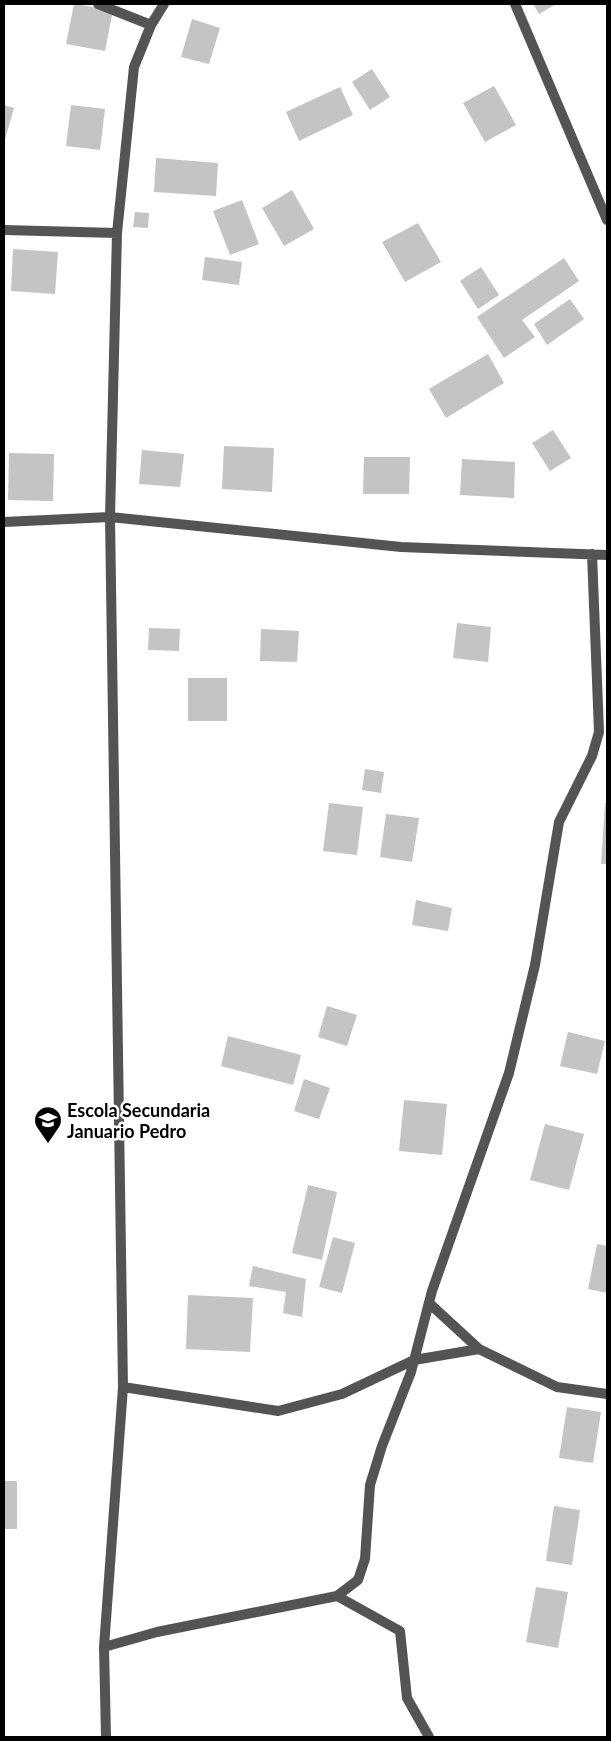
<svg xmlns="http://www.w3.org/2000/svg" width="611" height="1741" viewBox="0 0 611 1741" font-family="Lato,sans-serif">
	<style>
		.building { fill: #c4c4c4 }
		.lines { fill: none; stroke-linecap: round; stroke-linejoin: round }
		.street { stroke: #545454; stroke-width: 10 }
		.labels { text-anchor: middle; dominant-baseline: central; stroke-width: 5; stroke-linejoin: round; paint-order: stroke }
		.poi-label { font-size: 18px; font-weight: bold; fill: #000; stroke: #fff; text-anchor: start }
	</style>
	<rect width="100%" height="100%" fill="#fff"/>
	<path class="building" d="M74 4 113 10 105 51 66 44Z
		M533 4H556L539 14Z
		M192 19 220 28 209 64 181 57Z
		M372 69 390 97 370 110 352 82Z
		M494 86 516 125 485 142 463 103Z
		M340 87 353 115 299 141 286 112Z
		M4 105 14 108 4 143Z
		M71 105 105 109 100 150 66 146Z
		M156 158 218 163 216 196 154 192Z
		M292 190 314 229 284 246 262 208Z
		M242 200 259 244 230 255 213 211Z
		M135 212 149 213 148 228 133 227Z
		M418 223 441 262 405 282 382 242Z
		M13 249 58 252 55 294 11 291Z
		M205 257 242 262 239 285 202 280Z
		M564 258 579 281 522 320 535 337 504 358 477 317Z
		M481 267 499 295 478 309 460 281Z
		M570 299 584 319 547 345 534 324Z
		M488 354 504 383 446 418 429 389Z
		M553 430 571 458 550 471 532 443Z
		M224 446 274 448 272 492 222 489Z
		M142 450 184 454 180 487 139 484Z
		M9 453 54 454 53 501 8 500Z
		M364 457H410L409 494H363Z
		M462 459 515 462 514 498 460 495Z
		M457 623 491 627 488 662 453 658Z
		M149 628 180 629 179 651 148 650Z
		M261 629 299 631 297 662 260 661Z
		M188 678H227V721H188Z
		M365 769 384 772 381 793 362 790Z
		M329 803 363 807 357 855 323 851Z
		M605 803H607V864H601Z
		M386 814 419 818 412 862 380 857Z
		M416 900 452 908 448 931 412 925Z
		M327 1006 357 1015 347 1046 318 1037Z
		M568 1032 605 1041 597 1074 560 1066Z
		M228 1036 301 1055 293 1085 221 1066Z
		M304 1079 330 1088 319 1119 294 1111Z
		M404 1100 447 1104 442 1155 399 1151Z
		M545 1124 584 1134 569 1190 530 1180Z
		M308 1185 337 1192 322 1260 292 1253Z
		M333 1237 355 1243 342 1293 319 1287Z
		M597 1244 607 1246V1293L588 1289Z
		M253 1266 306 1279 302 1317 283 1313 286 1292 249 1286Z
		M188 1295 253 1298 250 1352 186 1349Z
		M567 1407 601 1412 593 1463 559 1458Z
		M4 1481H17V1529H4Z
		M554 1506 580 1510 572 1565 546 1561Z
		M536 1587 568 1592 558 1648 526 1642Z"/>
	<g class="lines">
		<path class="street" d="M98 4 151 25
			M515 4 607 220
			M4 230 117 233
			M4 522 110 517 401 547 607 555
			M429 1303 479 1349 557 1387 607 1394
			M123 1387 278 1411 342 1394 414 1360 479 1349
			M337 1596 400 1631 407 1698 429 1737
			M104 1647 157 1632 337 1596 358 1580 365 1559 370 1485 382 1446 411 1372 432 1291 509 1073 535 965 559 822 592 756 599 732 592 554
			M106 1737 104 1647 123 1387 110 517 117 233 134 67 151 25 164 4"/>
	</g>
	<defs>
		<g id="school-pin" transform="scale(1.4375)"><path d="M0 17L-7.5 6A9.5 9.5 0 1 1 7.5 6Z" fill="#000" stroke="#fff"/><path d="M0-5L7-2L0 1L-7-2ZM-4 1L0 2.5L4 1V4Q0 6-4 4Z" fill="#fff"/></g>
	</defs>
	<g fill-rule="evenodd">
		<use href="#school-pin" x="48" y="1120"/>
	</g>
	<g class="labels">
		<g class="poi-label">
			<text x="67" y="1110">Escola Secundaria<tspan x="67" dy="21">Januario Pedro</tspan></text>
		</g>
	</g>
	<rect width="611" height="1741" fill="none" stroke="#000000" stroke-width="10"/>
</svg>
